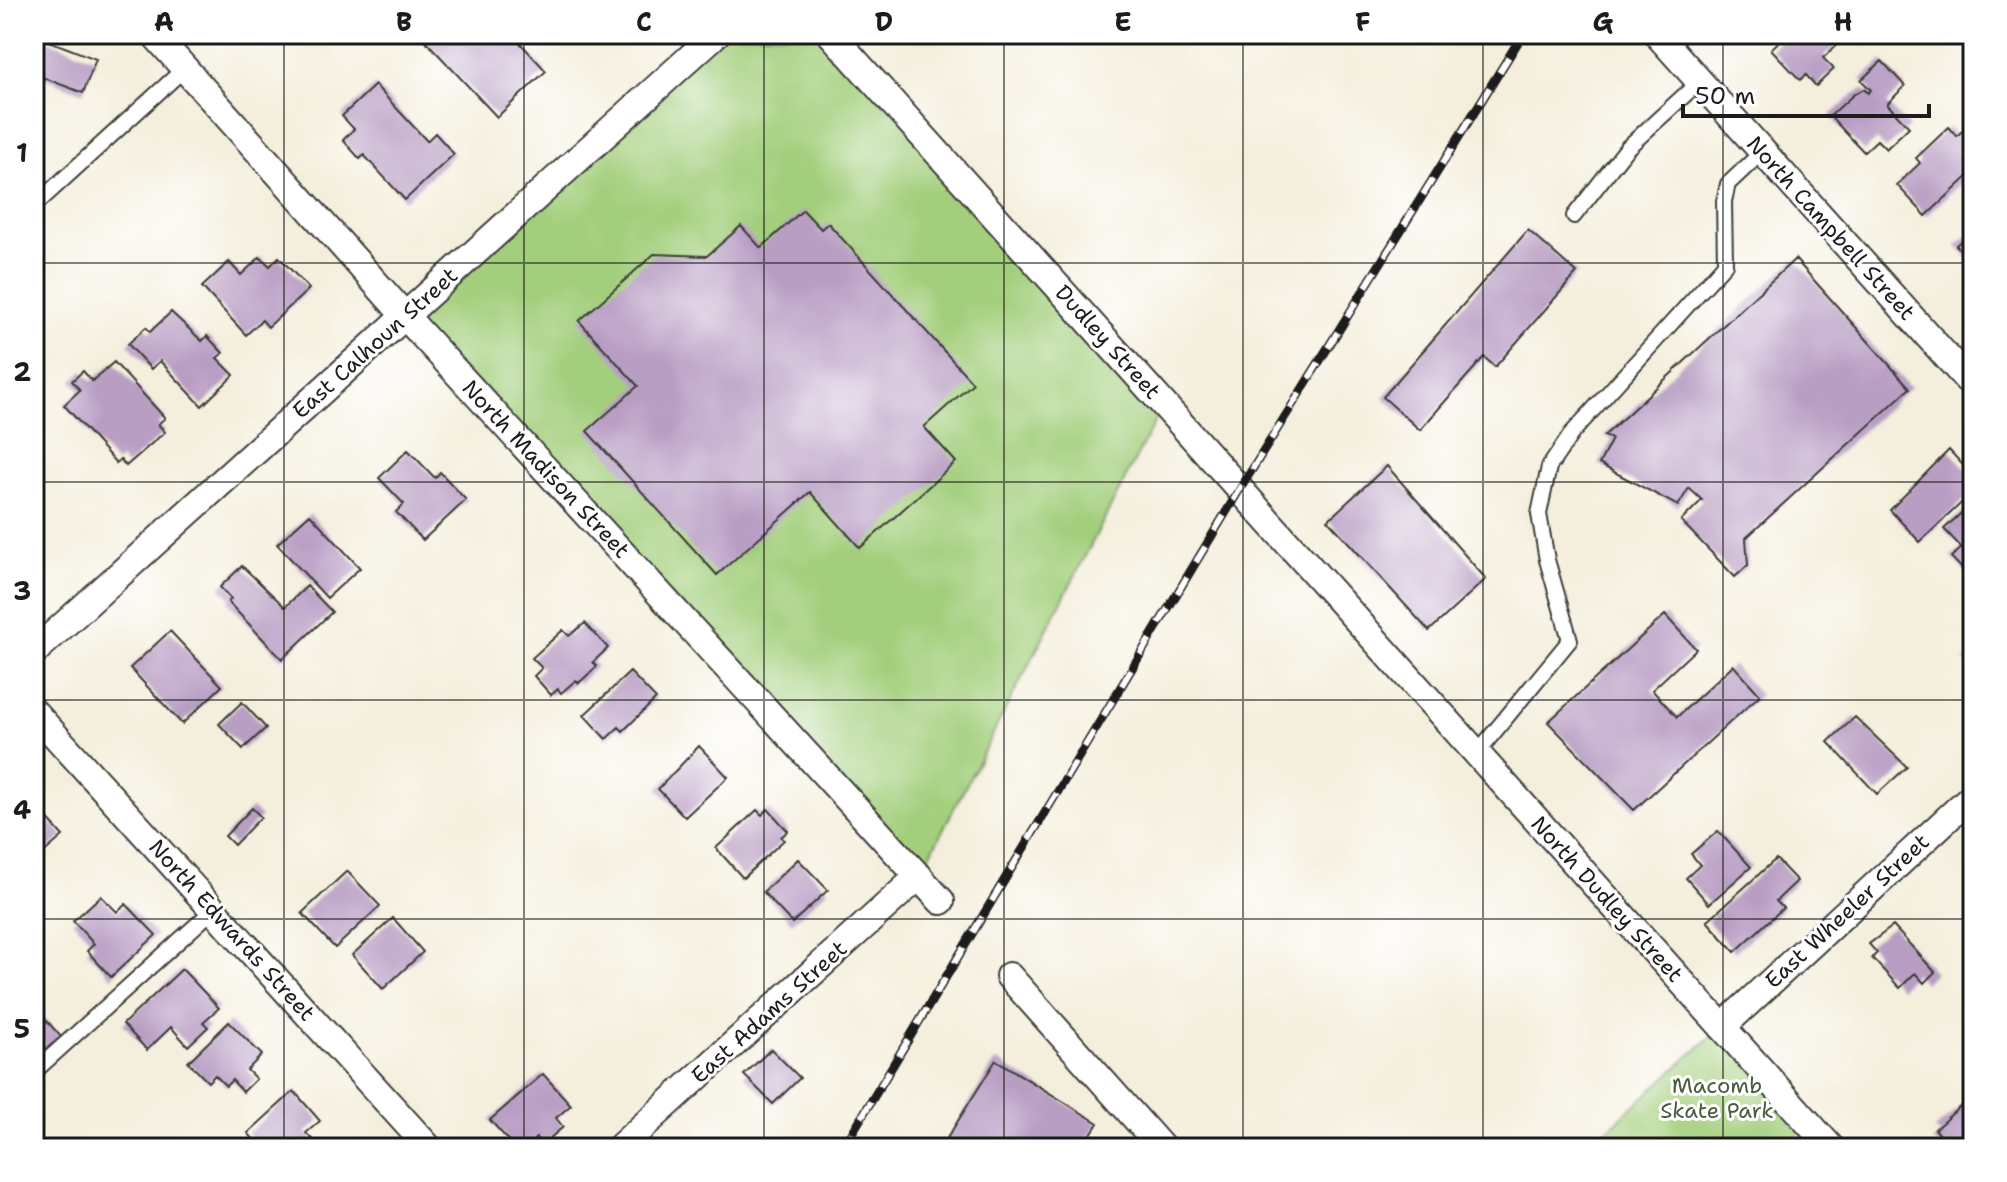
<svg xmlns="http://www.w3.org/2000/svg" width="2007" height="1182" viewBox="0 0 2007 1182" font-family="'Shantell Sans',sans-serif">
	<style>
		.green { fill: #a3cf7c; stroke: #60764c; stroke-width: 2 }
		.building { fill: #b99ec4 }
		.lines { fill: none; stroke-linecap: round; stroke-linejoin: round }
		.service-casing { stroke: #3c3c39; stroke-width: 18 }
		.minor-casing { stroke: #3c3c39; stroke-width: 30 }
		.service { stroke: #fff; stroke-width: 14 }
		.minor { stroke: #fff; stroke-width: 26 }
		.rail-casing { stroke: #1c1c1c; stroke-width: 9 }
		.rail { stroke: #fff; stroke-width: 6; stroke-dasharray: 18; stroke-linecap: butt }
		.grid { fill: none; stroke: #1c1c1c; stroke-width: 2; stroke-opacity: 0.55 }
		.labels { text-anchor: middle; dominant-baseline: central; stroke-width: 6; stroke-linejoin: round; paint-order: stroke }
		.street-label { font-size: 22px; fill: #1c1c1c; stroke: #fff }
		.park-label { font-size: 22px; fill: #4b5b3e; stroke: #fff }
		.neatline { fill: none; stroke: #1c1c1c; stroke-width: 3 }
		.grid-label { font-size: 26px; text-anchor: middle; font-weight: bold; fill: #1c1c1c }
	</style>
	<rect width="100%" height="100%" fill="#fff"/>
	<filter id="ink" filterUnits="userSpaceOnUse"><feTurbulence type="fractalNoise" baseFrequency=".0125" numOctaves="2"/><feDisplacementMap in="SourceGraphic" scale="16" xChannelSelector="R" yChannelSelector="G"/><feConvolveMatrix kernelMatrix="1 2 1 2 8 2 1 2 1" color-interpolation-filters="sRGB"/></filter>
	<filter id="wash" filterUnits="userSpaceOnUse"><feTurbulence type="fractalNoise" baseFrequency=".006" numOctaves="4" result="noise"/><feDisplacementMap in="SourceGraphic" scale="32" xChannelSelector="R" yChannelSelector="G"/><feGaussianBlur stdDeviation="1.8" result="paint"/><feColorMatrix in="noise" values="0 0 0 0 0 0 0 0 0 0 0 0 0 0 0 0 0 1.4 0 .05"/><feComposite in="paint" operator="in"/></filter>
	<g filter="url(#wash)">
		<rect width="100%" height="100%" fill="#f4eedc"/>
		<path class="green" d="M716 34H831L1164 404 919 876 405 316Z
			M1722 1027 1831 1148H1587Z"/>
		<g id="blocks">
			<path class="building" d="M425 34H512L546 71 497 117 422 37Z
				M1787 34 1846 36 1823 58 1834 69 1816 86 1806 75 1800 80 1771 49Z
				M39 37 96 59 83 93 34 74V49Z
				M1882 61 1905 86 1887 104 1909 127 1886 149 1877 140 1864 152 1830 116 1854 94 1864 89 1868 93 1871 90 1861 80Z
				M375 85 427 141 435 133 454 154 405 200 364 155 360 159 343 140 354 129 342 116Z
				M1970 123 1973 157 1966 163 1973 172 1926 216 1897 185 1920 163 1916 158 1949 127 1957 136Z
				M803 210 821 229 828 223 973 383 924 427 956 462 860 548 810 492 717 575 587 431 638 386 579 321 654 254 707 256 741 226 761 248Z
				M1528 230 1577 273 1495 367 1484 357 1420 430 1383 397Z
				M1973 231V264L1956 245Z
				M260 257 270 266 279 257 309 289 268 327 262 320 246 335 202 287 229 262 241 275Z
				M1795 259 1910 388 1746 538 1748 565 1735 577 1681 521 1702 500 1689 488 1678 506 1599 464 1612 439 1604 436Z
				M171 312 202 341 207 336 223 353 217 358 234 375 202 406 160 361 151 369 128 344 146 327 150 332Z
				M114 362 165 418 158 424 165 432 126 466 120 459 116 463 64 405 80 390 72 381 83 371 92 381Z
				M408 450 435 478 440 472 466 500 423 540 396 512 404 504 379 478Z
				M1949 450 1973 476V492L1920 542 1890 510Z
				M1387 466 1486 579 1429 631 1328 520Z
				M1973 502V568L1967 574 1951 557 1962 548 1944 529Z
				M310 514 360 568 327 598 277 544Z
				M242 566 285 607 307 586 332 612 282 659 228 602 231 599 220 587Z
				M1665 615 1696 649 1652 690 1677 717 1733 665 1760 695 1634 810 1548 722Z
				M585 623 608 648 593 662 597 666 579 683 576 680 561 693 558 689 551 695 534 676 542 668 532 658 563 630 569 636Z
				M170 631 222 686 182 724 130 668Z
				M1973 653V670L1964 661Z
				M630 672 656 699 623 731 619 727 606 739 584 715Z
				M242 702 266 728 243 749 219 724Z
				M1855 717 1907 767 1877 794 1828 742Z
				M699 746 728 777 685 817 658 789Z
				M34 804 63 836 34 861Z
				M252 808 261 817 234 845 225 836Z
				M768 809 788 831 781 837 784 840 743 878 716 848 757 810 762 815Z
				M1718 831 1751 867 1709 904 1686 878 1700 865 1691 854Z
				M798 859 828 890 792 923 763 892Z
				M1776 859 1797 881 1776 901 1783 908 1735 952 1707 921Z
				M347 871 380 906 335 948 302 913Z
				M101 896 117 912 126 904 156 935 111 977 87 951 94 944 73 921Z
				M393 918 423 952 383 989 352 955Z
				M1893 926 1935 972 1924 983 1915 973 1900 988 1872 958 1877 953 1869 944Z
				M182 969 219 1008 203 1022 208 1027 188 1046 171 1027 147 1050 123 1024Z
				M40 1013 61 1037 40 1054 34 1047V1018Z
				M229 1022 262 1055 247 1070 256 1079 243 1092 232 1080 226 1086 215 1075 208 1082 188 1062Z
				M771 1049 800 1078 773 1104 744 1075Z
				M996 1060 1098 1123 1082 1148H941Z
				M543 1074 571 1105 556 1118 563 1127 542 1145 536 1138 525 1148H515L490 1120Z
				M294 1091 320 1121 306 1133 313 1140 304 1148H261L248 1133Z
				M1973 1095V1148H1940L1933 1141 1940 1135 1935 1129Z"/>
		</g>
	</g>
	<g filter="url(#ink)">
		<use href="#blocks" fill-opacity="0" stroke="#3c3c39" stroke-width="2"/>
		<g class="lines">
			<g class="service-casing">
				<path id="service" d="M34 206 185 68
					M1574 216 1627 148 1700 81
					M1477 753 1570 640 1547 560 1539 514 1549 467 1572 433 1725 264 1724 201 1728 184 1762 152
					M34 1072 213 910"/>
			</g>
			<g class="minor-casing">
				<path id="minor" d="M154 34 405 316 941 901
					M831 34 1831 1148
					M1657 34 1973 386
					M34 652 716 34
					M34 712 429 1148
					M1009 976 1162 1148
					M1722 1027 1973 795
					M619 1148 919 876"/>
			</g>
			<use href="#service" class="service"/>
			<use href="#minor" class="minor"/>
			<g class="rail-casing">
				<path id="rail" d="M843 1148 1240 489 1523 34"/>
			</g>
			<use href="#rail" class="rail"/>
		</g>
	</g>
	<path class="grid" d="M284 34V1148M524 34V1148M764 34V1148M1004 34V1148M1243 34V1148M1483 34V1148M1723 34V1148M34 263H1973M34 482H1973M34 700H1973M34 919H1973"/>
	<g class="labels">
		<g class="street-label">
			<text transform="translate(1831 228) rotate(48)">North Campbell Street</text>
			<text transform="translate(1108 342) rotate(48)">Dudley Street</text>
			<text transform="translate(375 343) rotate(-42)">East Calhoun Street</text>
			<text transform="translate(546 469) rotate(47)">North Madison Street</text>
			<text transform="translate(1607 899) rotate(48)">North Dudley Street</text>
			<text transform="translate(1847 911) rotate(-43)">East Wheeler Street</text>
			<text transform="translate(232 930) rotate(48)">North Edwards Street</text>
			<text transform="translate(769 1012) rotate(-42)">East Adams Street</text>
		</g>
		<g class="park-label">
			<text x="1717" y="1085">Macomb<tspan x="1717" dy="25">Skate Park</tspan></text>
		</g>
	</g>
	<rect width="2007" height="1182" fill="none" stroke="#fff" stroke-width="88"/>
	<path d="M1683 104v12h246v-12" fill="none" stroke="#1c1c1c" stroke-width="4"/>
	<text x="1695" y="104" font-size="24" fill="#1c1c1c" stroke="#ffffff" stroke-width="6" paint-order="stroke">50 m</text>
	<rect x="44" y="44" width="1919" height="1094" class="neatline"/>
	<g class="grid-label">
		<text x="164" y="31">A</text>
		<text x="404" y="31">B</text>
		<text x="644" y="31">C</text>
		<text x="884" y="31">D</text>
		<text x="1123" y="31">E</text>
		<text x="1363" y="31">F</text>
		<text x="1603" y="31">G</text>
		<text x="1843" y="31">H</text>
		<text x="22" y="162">1</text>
		<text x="22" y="381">2</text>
		<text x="22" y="600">3</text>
		<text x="22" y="819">4</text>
		<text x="22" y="1038">5</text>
	</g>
</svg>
